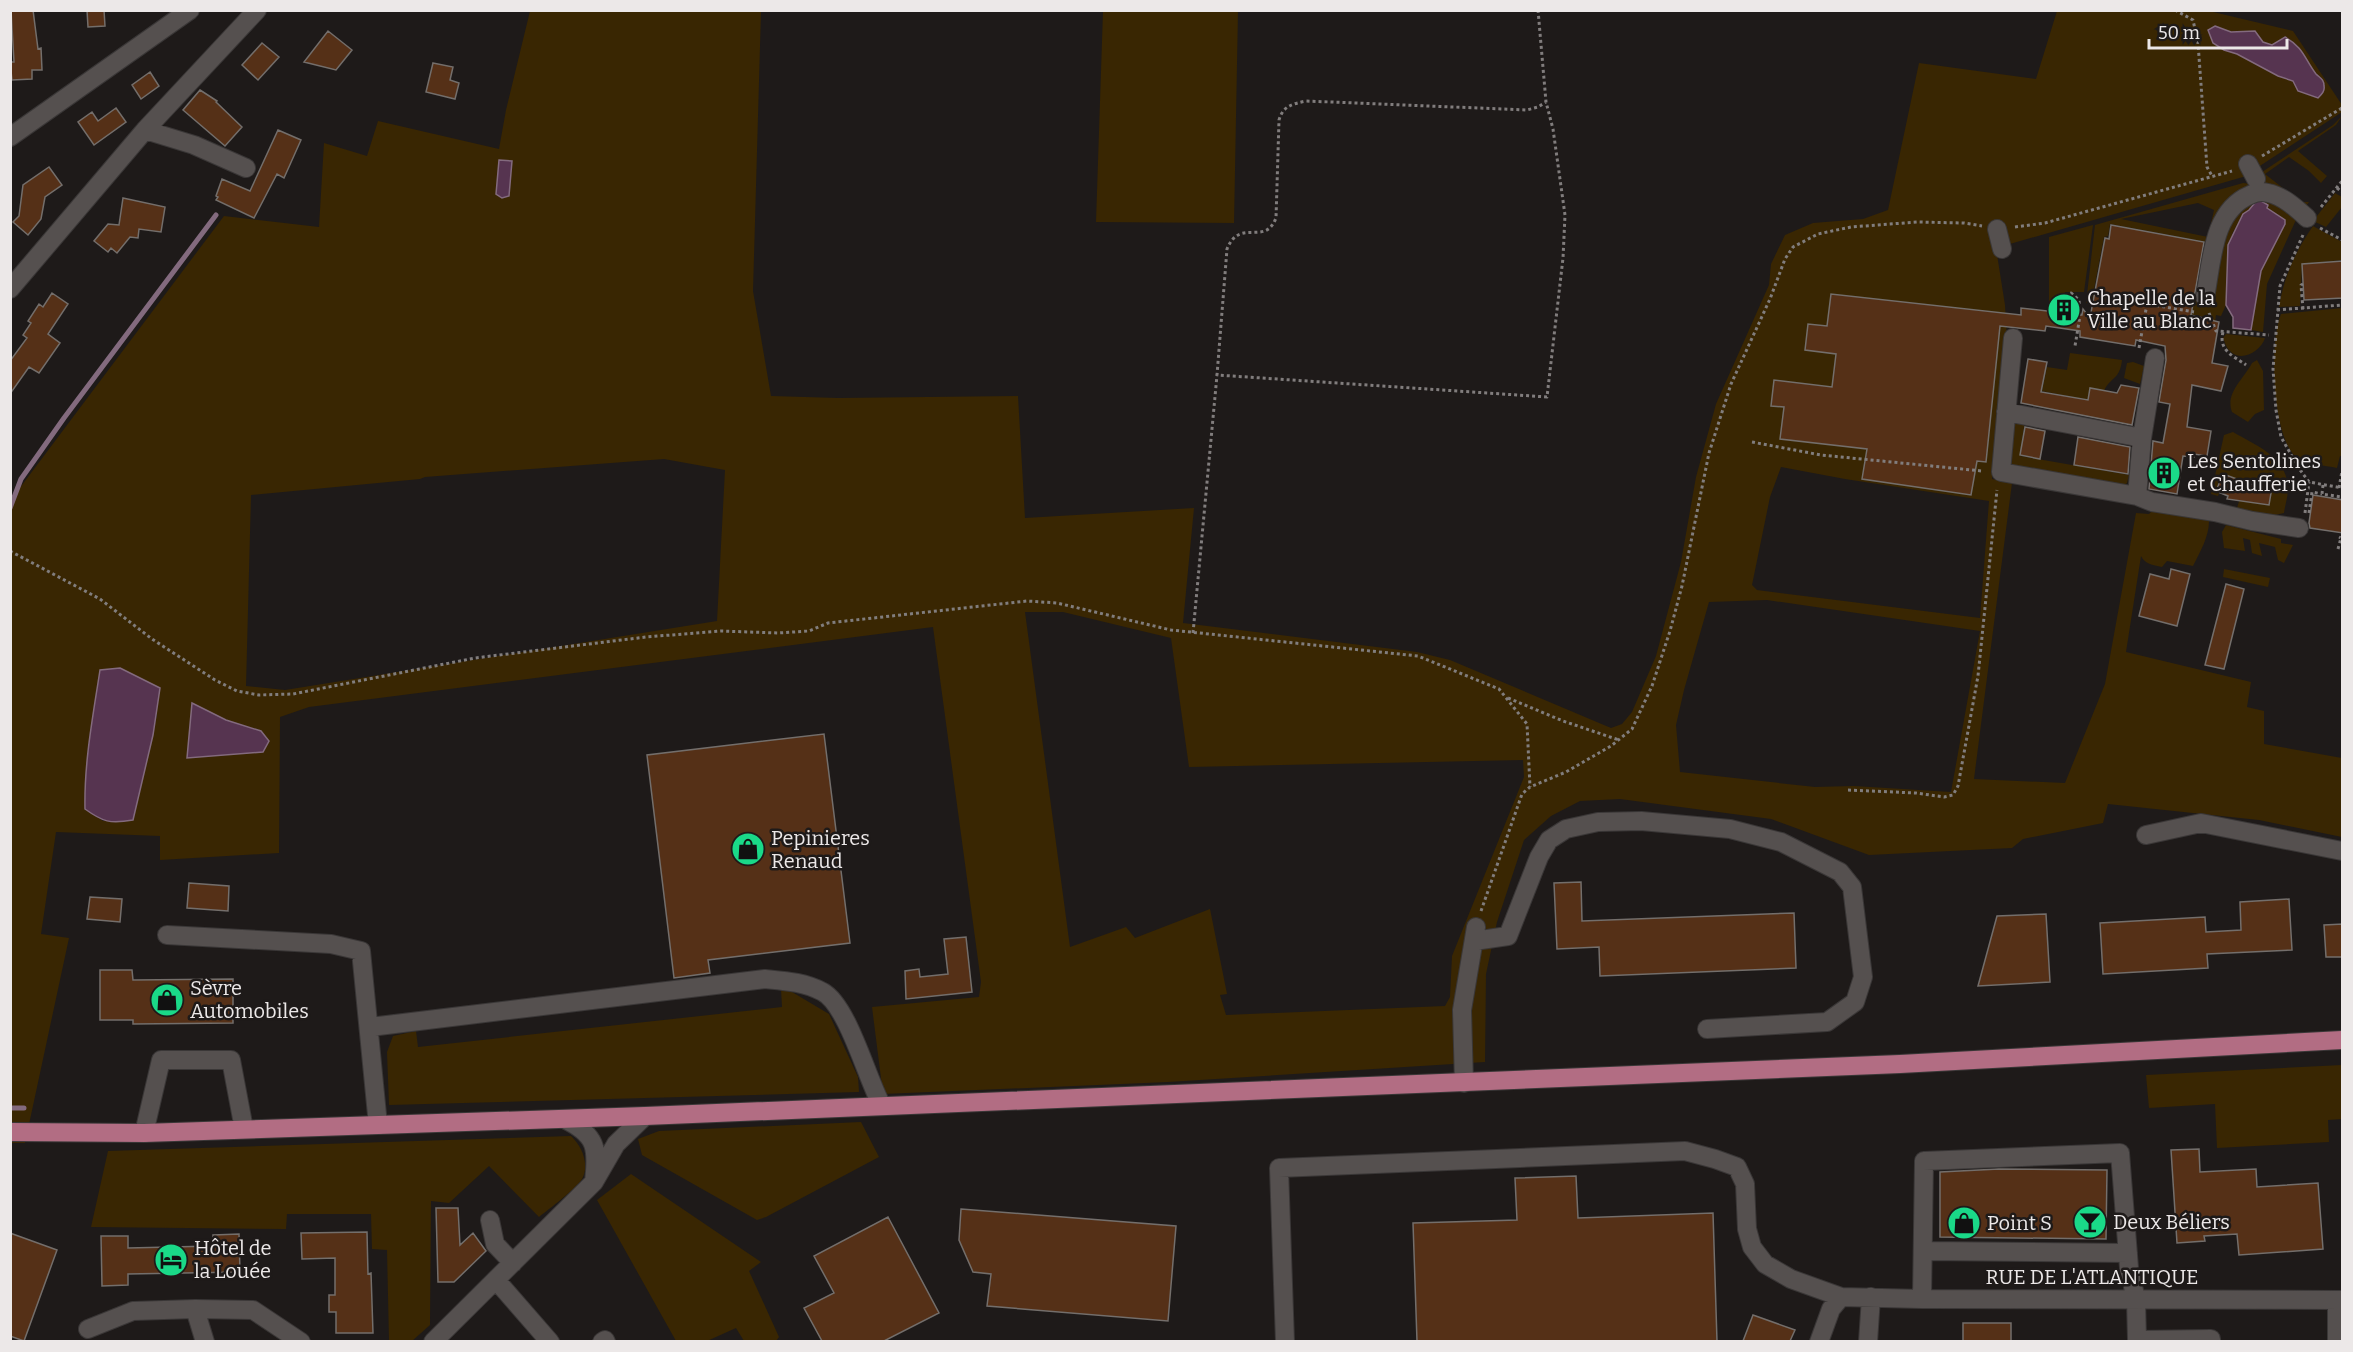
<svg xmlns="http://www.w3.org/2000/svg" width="2353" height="1352" viewBox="0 0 2353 1352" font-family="Bitter,serif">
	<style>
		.green { fill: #392602; fill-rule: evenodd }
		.water { fill: #563450; stroke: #836a7e; stroke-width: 1.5 }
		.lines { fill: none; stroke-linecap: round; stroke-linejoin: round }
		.stream { stroke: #836a7e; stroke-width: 5 }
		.building { fill: #553017; stroke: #736e6b; stroke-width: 1.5 }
		.minor-casing { stroke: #3a3737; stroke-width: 20 }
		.major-casing { stroke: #3a3737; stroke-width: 20 }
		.path { stroke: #817d7d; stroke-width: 3; stroke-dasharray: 3 3; stroke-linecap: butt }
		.minor { stroke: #55504f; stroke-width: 18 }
		.major { stroke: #b26d83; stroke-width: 18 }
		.labels { text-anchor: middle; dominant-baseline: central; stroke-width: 5; stroke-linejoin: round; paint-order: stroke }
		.poi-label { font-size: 20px; fill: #ece8e8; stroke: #1e1a19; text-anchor: start }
		.street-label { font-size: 20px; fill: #ece8e8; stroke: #1e1a19 }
	</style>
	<rect width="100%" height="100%" fill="#1e1a19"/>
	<path class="green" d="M530 11H761L753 291 771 396 838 398 1018 396 1025 518 1194 508 1183 623 1417 652 1450 660 1611 728 1622 724 1632 712 1656 656 1681 562 1696 477 1716 404 1769 285 1771 264 1785 235 1813 223 1863 219 1888 210 1919 63 2036 79 2057 11H2209L2293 31 2342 105V112L2243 177 1996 248 2005 305 2007 340 1992 479 2012 483 1974 779 2065 783 2105 684 2136 513 2149 514 2152 511 2203 518 2209 521C2209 537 2200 552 2193 566L2167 561 2162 567C2152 565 2145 564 2141 556L2126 652 2251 682 2247 707 2264 711V744L2342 758V837L2259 820 2108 804 2103 823 2023 839 2012 848 1869 855 1771 819 1620 799 1580 801 1551 816 1524 840 1497 922 1486 974 1485 1062 1168 1082 883 1094 872 1007 979 997 981 982 933 627 309 707 280 717 279 853 160 860V836L56 832 41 934 69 938 25 1143H11L10 501 224 216 319 227 324 143 367 156 378 121 499 149 506 110ZM664 459 725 470 717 621 285 690 246 686 251 495 420 479 425 477ZM1781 467 1845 479 1989 501 1980 618 1757 590 1752 585 1770 497ZM1767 600 1980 631 1951 792 1854 786 1815 787 1680 772 1676 725 1684 690 1709 602ZM1025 612H1063L1171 638 1189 767 1523 760 1524 777 1452 956 1450 997 1445 1006 1226 1015 1220 995 1227 994 1210 909 1135 938 1126 927 1070 947ZM120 668 157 715 133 819 103 821 85 808 88 749 100 670Z
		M1103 11H1238L1234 223 1096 222Z
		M2342 116 2336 125 2298 151 2327 176 2321 183 2309 171 2289 157 2265 174 2301 202H2309L2295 222 2267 284 2263 332 2251 330 2261 271 2285 224 2267 208 2249 210 2243 214 2232 234 2226 305 2221 316 2216 315 2215 322 2204 324 2205 317 2150 307 2148 314 2086 303 2095 225 2243 183 2253 184 2262 172 2333 125ZM2198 203 2214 210 2208 237 2121 219ZM2110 224 2207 242 2193 306 2094 289 2104 237 2108 236Z
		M2335 193 2342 197V207L2326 227 2313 221Z
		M2093 225 2084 292H2065L2064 296 2057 297 2055 312 2049 311V237Z
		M2313 226 2342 242V260L2302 264 2300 306 2279 307C2284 277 2295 252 2313 226Z
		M2342 308V456H2340L2337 468C2325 465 2306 465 2296 457 2272 436 2269 342 2281 314Z
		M2226 334 2265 338C2261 351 2241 363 2230 351 2226 348 2225 342 2223 338Z
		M2070 353 2122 360C2120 380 2110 377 2104 391L2090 388 2088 400 2042 391 2047 367 2067 370Z
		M2257 360 2263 371 2264 410 2255 414 2248 422 2232 412C2225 393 2243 380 2252 363Z
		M2133 362 2144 366 2140 384 2124 378 2127 363Z
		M2025 419 2020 456 2129 475 2127 483 2123 486 2012 469 2008 458 2013 423Z
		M2233 432C2255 445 2285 456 2288 485 2289 493 2285 505 2284 513L2270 516 2237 508 2245 482 2222 473 2216 491 2219 493 2218 496 2211 494 2224 435Z
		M2226 525 2281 539V543L2293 545 2284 563 2278 560 2275 547 2259 543 2262 556 2252 553 2250 540 2243 538 2245 551 2224 548 2222 532Z
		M2224 569 2270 578 2268 587 2223 577Z
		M781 989H787L829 1014 858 1077 859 1092 389 1105 387 1052 393 1036 416 1031 418 1047 782 1007Z
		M2342 1065V1119L2328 1120 2329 1142 2217 1148 2215 1104 2149 1108 2146 1075Z
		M861 1122 879 1157 766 1217 757 1220 642 1155 638 1139 659 1131Z
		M571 1136C582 1146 590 1165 582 1179 576 1189 549 1209 539 1217L489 1166 449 1203 431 1201 430 1325 412 1341H389L387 1250 372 1249 371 1214H287L286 1229 91 1227 108 1151Z
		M631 1174 761 1262 749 1271 779 1337 776 1341H744L736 1328 707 1341H676L597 1200Z"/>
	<path class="water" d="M2215 26 2231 32 2255 31 2263 42 2272 45 2285 37C2304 48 2304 58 2316 74 2320 78 2324 79 2324 86 2325 91 2322 94 2318 98L2298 91 2293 81 2278 76 2237 54 2224 50 2213 43 2208 30Z
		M499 160 512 161 509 196 502 198 496 194Z
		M2258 199 2268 205 2267 208 2285 220V224L2261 271 2251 330 2233 328V317L2226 305 2228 245 2243 214 2249 210Z
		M120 668 160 688 153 735 133 820C110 824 103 822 85 809 84 762 93 716 100 670Z
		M192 703 226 720 261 731 269 741 263 752 187 758Z"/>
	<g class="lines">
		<path class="stream" d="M10 508 21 479 64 418 216 215
			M10 1108H24"/>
	</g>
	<path class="building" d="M11 10H33L38 49 41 48 42 70H32V79L12 80 10 62H14Z
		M87 10H104L105 26 88 27Z
		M328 31 352 50 336 70 304 62Z
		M262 43 279 57 258 80 242 65Z
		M433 63 453 67 450 80 459 83 455 99 426 92Z
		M150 72 159 86 141 99 132 85Z
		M200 90 217 101 216 102 242 127 225 146 183 110Z
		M116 108 126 122 94 145 78 122 92 112 98 121Z
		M278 130 301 140 284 178 277 174 254 218 216 200 218 197 216 196 222 179 250 191Z
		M49 167 62 185 45 197 41 219 28 235 13 222 19 216 23 185Z
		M123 198 165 207 161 232 139 229 138 238 130 237 117 253 111 248 108 252 94 241 108 224 119 225Z
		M2111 225 2204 242 2191 315 2219 322 2212 363 2228 366 2221 391 2192 385 2187 427 2211 431 2207 456 2194 454V457L2183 456 2177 494 2149 489 2153 441 2163 443 2170 404 2159 402 2166 360 2165 346 2136 340 2135 346 2080 337V331L2046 326 2045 331 2000 326 1986 462 1977 461 1971 495 1862 479 1867 449 1780 439 1784 407 1771 406 1774 380 1832 387 1836 354 1805 350 1808 324 1827 326 1831 294 2021 315V308L2082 315 2083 309 2090 318 2105 238 2109 239Z
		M2343 261V298L2304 300 2302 264Z
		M52 293 68 304 48 334 60 343 39 373 29 367 10 394V361L27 338 23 335 31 323 28 321 39 304 43 307Z
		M2028 359 2047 362 2041 392 2088 400 2090 388 2117 393 2121 385 2139 388 2132 425 2021 403Z
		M2025 427 2045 431 2040 459 2020 455Z
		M2078 437 2130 447 2128 474 2074 465Z
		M2223 474 2256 486 2263 479 2272 487 2269 505 2227 499 2228 496 2216 491Z
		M2313 495 2343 500V533L2310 528 2309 523Z
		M2171 569 2190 574 2177 626 2139 616 2150 574 2169 579Z
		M2226 584 2244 589 2224 669 2205 665Z
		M824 734 850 943 708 960 710 973 674 978 647 755Z
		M1581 882 1582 921 1794 913 1796 968 1600 976 1599 947 1557 949 1554 883Z
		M189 883 229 886 228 911 187 908Z
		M90 897 122 899 120 922 87 919Z
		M2289 899 2292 950 2207 954 2208 968 2103 974 2100 923 2205 917 2206 932 2241 930 2240 902Z
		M2046 914 2050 982 1978 986 1997 916Z
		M2343 924V957H2326L2324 925Z
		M966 937 972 992 906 999 905 971 919 969 920 977 948 974 944 939Z
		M100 970H132L133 980 233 979V1023L133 1024V1020H100Z
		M2199 1149 2200 1172 2256 1169 2257 1187 2318 1183 2323 1249 2239 1255 2237 1234 2204 1236 2205 1241 2177 1243 2171 1150Z
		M1999 1169 2107 1170 2106 1239 1940 1237V1172Z
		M1576 1176 1578 1218 1713 1213 1717 1341H1417L1413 1223 1517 1220 1515 1178Z
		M436 1208H458L460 1245 473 1233 486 1251 454 1282H438Z
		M961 1209 1176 1226 1168 1321 987 1306 991 1274 973 1272 959 1240Z
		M888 1217 939 1313 884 1341H822L804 1308 834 1293 814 1256Z
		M367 1232 368 1274 371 1273 373 1333H336V1312H329V1295H335V1258L302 1259 301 1233Z
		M10 1233 57 1250 24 1341 10 1336Z
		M239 1234 240 1272 128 1274V1285L102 1286 101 1236H128V1248L213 1246V1235Z
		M1753 1315 1795 1330 1790 1341H1743Z
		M1963 1323H2011V1341H1963Z"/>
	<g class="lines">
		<g class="minor-casing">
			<path id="minor" d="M145 130 194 145 246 168
				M10 137 190 10
				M2248 164 2256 179
				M1997 229 2002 249
				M10 289 145 130 257 10
				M2205 297C2212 262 2212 211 2250 195 2256 192 2262 191 2268 193 2283 196 2296 208 2307 218
				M2013 338 2001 472 2137 496
				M2006 412 2142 438 2137 496 2152 502 2215 512 2252 521 2299 528
				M2142 438 2155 358
				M2146 835 2201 823 2342 851
				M167 935 331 944 361 951 378 1125
				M1474 941 1508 936 1539 857 1549 840 1566 829 1598 822 1641 821 1730 829 1781 842 1840 872 1852 887 1863 977 1855 1002 1827 1022 1707 1029
				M370 1027 765 979C786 981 804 982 823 992 848 1006 867 1079 882 1106
				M1464 1083 1462 1010 1476 927
				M564 1119C597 1135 598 1148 594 1182L616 1144 645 1116
				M144 1133 161 1060H231L244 1129
				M490 1220 495 1244 513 1263
				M1923 1251 2128 1253
				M496 1280 550 1342
				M1922 1299 1924 1161 2120 1153 2129 1268 2136 1300 2137 1340 2211 1339V1342
				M2337 1300V1342
				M195 1309 205 1342
				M88 1329 133 1311 195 1309 253 1310 301 1342
				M433 1342 594 1182
				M602 1342 605 1340 606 1342
				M1285 1342 1279 1168 1685 1151 1715 1159 1737 1167 1745 1184 1747 1229 1752 1247 1765 1264 1791 1279 1841 1297 1922 1299 2342 1300
				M1819 1342 1831 1309 1841 1297
				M1868 1342 1871 1297"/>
		</g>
		<g class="major-casing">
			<path id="major" d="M10 1132 144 1133 645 1116 1900 1064 2342 1040"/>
		</g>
		<path class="path" d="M1538 10 1546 102 1553 129 1565 215 1563 258 1547 397 1217 375 1227 249C1240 217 1265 247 1276 218L1279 120C1283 106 1292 104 1306 101L1527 110 1538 107 1546 102
			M2175 10 2193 20 2198 43 2207 167 2212 176
			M2262 156 2342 108
			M2337 188 2342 192
			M2321 207 2342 181
			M2015 227 2045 223 2232 171
			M2320 228 2342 240
			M2303 235 2280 286 2273 369 2276 410 2281 437 2298 467 2309 482 2342 488
			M2066 297 2071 293 2079 300 2080 316 2075 346
			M2303 309 2301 285 2303 284
			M2277 310 2342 305
			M2209 313 2216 331 2269 335
			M2223 332C2218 351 2234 356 2246 365
			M2139 348 2147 304 2194 312
			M1752 442 1821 455 1982 471
			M2323 485 2322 494 2342 497
			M2339 488 2342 471
			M2305 513 2309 482
			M2309 513 2312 492 2322 494
			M2338 549 2341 538 2339 537
			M10 551 100 599 152 639 215 680 237 691 259 695 293 694 475 658 646 637 721 631 778 633 809 631 828 623 1027 601 1057 603 1171 630 1418 656 1499 689 1527 724 1530 787
			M1193 633 1217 375
			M1508 698 1563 721 1619 740
			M1848 790 1916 793 1944 797 1953 795 1958 786 1978 676 1997 490
			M1481 911 1522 794 1530 787 1566 772 1611 746 1632 729 1652 686 1670 631 1682 586 1709 453 1731 384 1770 299 1785 259 1793 247 1818 234 1851 227 1917 222 1964 223 1982 226"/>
		<use href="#minor" class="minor"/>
		<use href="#major" class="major"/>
	</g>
	<defs>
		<g id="building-disc" transform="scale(1.725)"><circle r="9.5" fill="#1ad988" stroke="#1e1a19"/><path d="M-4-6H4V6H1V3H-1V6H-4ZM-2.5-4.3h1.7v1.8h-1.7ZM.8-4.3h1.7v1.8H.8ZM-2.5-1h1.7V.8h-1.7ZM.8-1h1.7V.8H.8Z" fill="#111"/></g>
		<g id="shop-disc" transform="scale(1.725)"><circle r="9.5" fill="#1ad988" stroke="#1e1a19"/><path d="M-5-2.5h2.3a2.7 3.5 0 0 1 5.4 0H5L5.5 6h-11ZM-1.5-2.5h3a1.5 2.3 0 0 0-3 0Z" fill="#111"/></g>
		<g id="bar-disc" transform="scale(1.725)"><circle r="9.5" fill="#1ad988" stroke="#1e1a19"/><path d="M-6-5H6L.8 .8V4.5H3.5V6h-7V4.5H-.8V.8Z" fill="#111"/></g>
		<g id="hotel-disc" transform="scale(1.725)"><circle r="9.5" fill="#1ad988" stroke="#1e1a19"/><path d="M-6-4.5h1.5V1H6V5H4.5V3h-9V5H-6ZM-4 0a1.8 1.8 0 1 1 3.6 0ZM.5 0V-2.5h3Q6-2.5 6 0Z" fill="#111"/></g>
	</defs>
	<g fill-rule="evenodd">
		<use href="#building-disc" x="2064" y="310"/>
		<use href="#building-disc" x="2164" y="473"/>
		<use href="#shop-disc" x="748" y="849"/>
		<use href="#shop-disc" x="167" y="1000"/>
		<use href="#bar-disc" x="2090" y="1222"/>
		<use href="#shop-disc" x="1964" y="1223"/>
		<use href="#hotel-disc" x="171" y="1260"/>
	</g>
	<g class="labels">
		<g class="poi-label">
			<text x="2087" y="298">Chapelle de la<tspan x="2087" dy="23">Ville au Blanc</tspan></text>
			<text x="2187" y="461">Les Sentolines<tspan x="2187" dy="23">et Chaufferie</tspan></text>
			<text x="771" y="838">Pepinieres<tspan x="771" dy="23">Renaud</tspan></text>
			<text x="190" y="988">Sèvre<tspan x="190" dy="23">Automobiles</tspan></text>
			<text x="2113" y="1222">Deux Béliers</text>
			<text x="1987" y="1223">Point S</text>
			<text x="194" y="1248">Hôtel de<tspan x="194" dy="23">la Louée</tspan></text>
		</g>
		<g class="street-label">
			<text x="2092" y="1277">RUE DE L'ATLANTIQUE</text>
		</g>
	</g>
	<rect width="2353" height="1352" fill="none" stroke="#ece8e8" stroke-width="24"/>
	<path d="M2149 39v9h138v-9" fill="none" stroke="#ece8e8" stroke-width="3"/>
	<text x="2158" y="39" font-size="18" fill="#ece8e8" stroke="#1e1a19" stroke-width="4.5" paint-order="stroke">50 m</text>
</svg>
